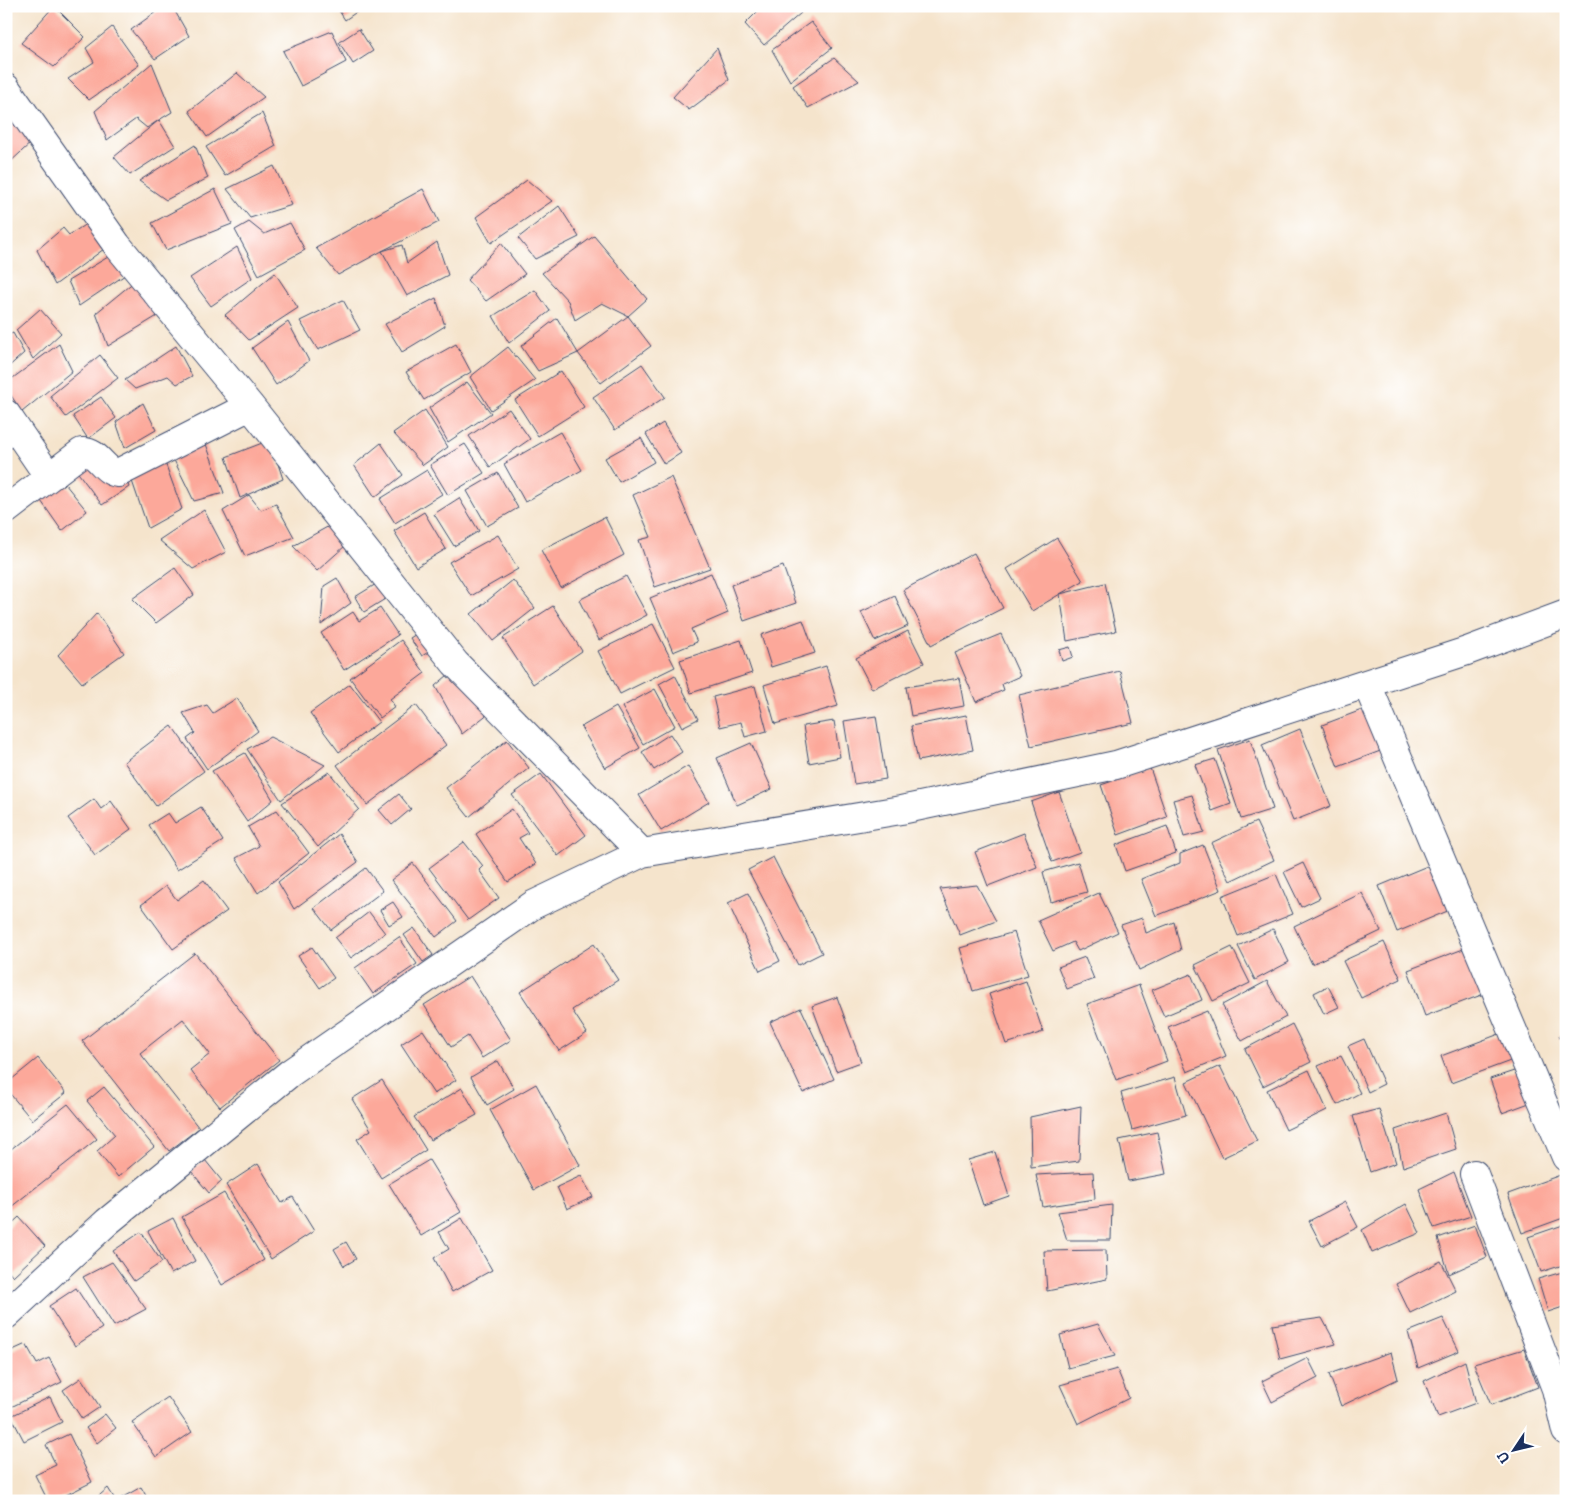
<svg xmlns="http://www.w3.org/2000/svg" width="1572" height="1507" viewBox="0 0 1572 1507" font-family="'IM FELL DW Pica',serif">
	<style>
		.building { fill: #fca89a }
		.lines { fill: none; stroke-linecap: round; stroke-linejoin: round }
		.minor-casing { stroke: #3c4a6e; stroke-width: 30 }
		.minor { stroke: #fff; stroke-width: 28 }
	</style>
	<rect width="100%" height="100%" fill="#fff"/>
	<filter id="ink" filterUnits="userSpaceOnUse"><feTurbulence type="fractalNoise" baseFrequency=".02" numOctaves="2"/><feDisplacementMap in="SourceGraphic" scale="10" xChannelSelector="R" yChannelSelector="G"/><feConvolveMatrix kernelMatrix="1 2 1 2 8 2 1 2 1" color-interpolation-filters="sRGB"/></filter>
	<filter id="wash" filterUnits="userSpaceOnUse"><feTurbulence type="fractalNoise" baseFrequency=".0096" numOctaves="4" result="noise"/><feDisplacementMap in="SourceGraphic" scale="20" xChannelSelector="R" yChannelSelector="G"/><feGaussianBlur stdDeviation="1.12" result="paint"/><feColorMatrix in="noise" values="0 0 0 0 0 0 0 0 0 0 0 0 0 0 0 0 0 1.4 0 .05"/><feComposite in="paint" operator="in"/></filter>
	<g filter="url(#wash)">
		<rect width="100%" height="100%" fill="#f5e4cc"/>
		<g id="blocks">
			<path class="building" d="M54 6 85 37 54 67 21 43Z
				M164 6H172L189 36 155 59 131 30Z
				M336 6H365L345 20Z
				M763 6H797L801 13 764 45 745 24Z
				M811 22 832 48 790 81 772 50Z
				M112 27 139 65 89 100 68 79 94 62 86 48Z
				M359 29 373 51 353 64 339 42Z
				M332 31 346 62 301 86 283 51Z
				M717 48 729 80 689 110 673 97Z
				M834 58 859 81 808 108 793 86Z
				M152 63 172 112 159 120 175 146 130 175 114 157 159 120 147 128 136 119 107 140 95 111Z
				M237 73 264 97 207 137 189 111Z
				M15 110 36 138 6 166V117Z
				M262 113 276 146 225 176 206 147Z
				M195 145 208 178 166 200 139 181Z
				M274 166 292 205 250 218 227 189Z
				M527 180 552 201 491 243 476 217Z
				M215 189 232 224 166 250 152 223Z
				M423 189 439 222 382 251 402 245 407 263 437 242 448 275 407 296 382 251 338 275 316 248Z
				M559 206 579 237 535 259 518 238Z
				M89 222 104 249 55 285 37 250 63 228 69 235Z
				M249 222 264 234 290 223 305 250 259 275 235 230Z
				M594 236 647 299 628 316 602 303 575 320 568 301 542 273Z
				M501 243 525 274 486 301 467 280Z
				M237 247 252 278 211 306 190 278Z
				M113 254 128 273 79 306 68 281Z
				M275 273 298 308 249 340 225 315Z
				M135 281 159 315 108 346 96 313Z
				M535 290 550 311 509 343 493 316Z
				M436 298 445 326 402 352 385 324Z
				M343 300 360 330 318 350 300 321Z
				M40 309 61 333 33 359 16 330Z
				M628 316 651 346 601 383 578 353 538 371 521 346 557 318 578 353Z
				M288 322 309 361 276 385 252 348Z
				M13 333 24 353 6 369V336Z
				M59 344 72 371 22 412 6 388V383Z
				M456 344 471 372 424 400 406 372Z
				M176 346 192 376 177 384 168 376 135 389 125 380Z
				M508 347 535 380 491 410 470 377Z
				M100 355 118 378 66 417 50 396Z
				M642 364 665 397 615 430 593 397Z
				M561 371 584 407 538 436 515 400Z
				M467 382 491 413 448 442 429 408Z
				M101 397 116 418 88 439 73 416Z
				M143 403 156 430 125 448 116 422Z
				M509 409 530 439 490 467 469 436Z
				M425 410 448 447 423 465 393 433Z
				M663 423 681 453 664 464 646 434Z
				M560 432 582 470 525 502 504 464Z
				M641 438 654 462 619 482 605 458Z
				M270 440 283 479 240 498 226 457Z
				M381 443 403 475 375 497 354 465Z
				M206 444 224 493 194 501 173 458Z
				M465 444 484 473 448 495 430 465Z
				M87 457 124 475 129 487 102 505 73 466Z
				M163 457 182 509 148 528 131 478Z
				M427 470 442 494 395 523 380 499Z
				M498 473 518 508 487 526 467 491Z
				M671 477 710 568 655 587 639 540 651 537 633 495Z
				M61 479 87 511 62 531 39 498Z
				M249 495 261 510 276 504 294 537 245 556 223 511Z
				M459 498 479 531 454 546 434 514Z
				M204 510 226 552 193 569 159 540Z
				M424 512 446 549 416 567 394 531Z
				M605 517 624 555 561 588 541 550Z
				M331 525 345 546 317 571 293 546Z
				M498 535 518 569 471 596 449 562Z
				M1057 538 1083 581 1060 594 1105 583 1116 631 1067 641 1060 594 1032 611 1007 569Z
				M974 553 1003 608 931 645 903 590Z
				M783 566 796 603 744 621 731 585Z
				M175 568 194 595 156 623 132 599Z
				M711 573 728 613 691 629 697 642 673 652 650 598Z
				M626 576 647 615 599 640 579 600Z
				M337 578 351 603 321 625 324 586Z
				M513 580 535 608 493 641 471 614Z
				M381 581 390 596 364 612 355 597Z
				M895 596 908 626 875 641 861 612Z
				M553 606 582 651 533 684 503 638Z
				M380 608 398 635 344 670 321 633 353 612 359 621Z
				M97 613 124 653 82 683 58 655Z
				M803 620 815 653 771 667 761 635Z
				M653 624 675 667 620 694 598 651Z
				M421 631 433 649 422 656 410 638Z
				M908 631 924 663 872 689 856 658Z
				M1001 634 1020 676 1002 684 1004 690 976 702 955 653Z
				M401 640 425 673 390 699 395 707 380 718 350 678Z
				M741 640 752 673 691 693 680 660Z
				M1070 647 1073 657 1062 661 1059 650Z
				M826 666 838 706 775 724 764 685Z
				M454 670 489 713 462 734 435 686Z
				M1120 671 1133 723 1031 746 1019 695Z
				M675 675 698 719 682 727 659 684Z
				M959 678 964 706 911 716 906 687Z
				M350 684 379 722 339 752 310 713Z
				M755 686 767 731 745 737 741 722 720 727 713 697Z
				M655 689 675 726 643 744 622 707Z
				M237 698 258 731 207 769 187 739 195 733 183 713 207 705 213 713Z
				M416 705 446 745 367 805 337 765Z
				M616 707 640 748 605 768 581 727Z
				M1367 708 1383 750 1338 767 1322 725Z
				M966 715 973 750 918 761 911 726Z
				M876 716 886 779 854 784 844 721Z
				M834 721 840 757 809 763 803 726Z
				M172 726 204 771 156 806 124 762Z
				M1300 729 1331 806 1293 821 1262 745Z
				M670 734 682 752 654 770 642 752Z
				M270 737 325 765 281 800 247 749Z
				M1250 739 1273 809 1241 819 1218 750Z
				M507 740 529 768 469 817 446 788Z
				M751 743 772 789 737 805 717 758Z
				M245 753 273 800 247 822 212 771Z
				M1215 759 1231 804 1212 811 1195 765Z
				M688 766 709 802 661 831 639 795Z
				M1150 768 1167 817 1118 835 1101 785Z
				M329 772 359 809 318 847 282 803Z
				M541 774 586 835 558 856 512 795Z
				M1059 792 1080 852 1052 862 1031 802Z
				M399 794 411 809 392 825 379 810Z
				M1192 795 1204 832 1184 837 1173 800Z
				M94 799 101 809 111 801 131 829 95 855 68 818Z
				M201 807 223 841 177 870 149 825 168 813 175 823Z
				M512 809 528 833 519 838 536 864 508 882 476 834Z
				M277 810 309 853 258 893 236 858 259 846 248 827Z
				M1256 822 1274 860 1230 881 1211 843Z
				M1167 826 1176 853 1125 871 1116 845Z
				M1024 833 1037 867 988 886 975 852Z
				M339 834 358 862 294 909 278 882Z
				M464 842 483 866 479 870 499 898 468 920 429 868Z
				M1203 845 1221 890 1156 916 1141 879 1180 863V854Z
				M773 857 822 953 798 965 748 870Z
				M1078 862 1087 892 1051 902 1043 872Z
				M413 863 457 921 436 937 391 880Z
				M1303 863 1320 898 1301 907 1284 872Z
				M1432 864 1450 910 1397 932 1379 886Z
				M366 868 383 891 331 930 314 908Z
				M1276 874 1293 914 1238 936 1222 896Z
				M204 880 227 911 173 949 141 905 166 886 177 900Z
				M977 885 996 921 960 935 940 889Z
				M748 893 780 961 760 971 728 903Z
				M1099 893 1118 932 1078 951 1073 942 1053 951 1038 920Z
				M1362 893 1381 931 1312 964 1294 926Z
				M393 902 403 917 389 925 380 910Z
				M369 912 385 933 351 958 335 938Z
				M1142 918 1146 933 1174 922 1181 950 1139 970 1121 925Z
				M414 928 433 955 423 962 404 935Z
				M1273 929 1289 962 1255 980 1238 946Z
				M1014 932 1028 975 973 991 960 948Z
				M399 937 417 964 373 994 355 968Z
				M1384 942 1401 979 1361 998 1343 961Z
				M594 944 618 980 572 1010 587 1033 559 1051 520 992Z
				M312 947 334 978 320 988 298 956Z
				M1232 947 1250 983 1213 1001 1195 965Z
				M1466 948 1484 994 1425 1016 1408 970Z
				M195 953 279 1060 220 1107 190 1070 210 1054 183 1019 140 1053 199 1128 169 1151 82 1041Z
				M1085 957 1094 979 1067 989 1058 967Z
				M1191 974 1202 1000 1164 1016 1152 990Z
				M470 976 511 1040 482 1058 468 1036 451 1047 424 1005Z
				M1026 981 1043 1032 1006 1044 989 994Z
				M1267 981 1286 1017 1242 1041 1222 1005Z
				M1139 985 1167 1061 1116 1080 1087 1004Z
				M1328 986 1339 1007 1324 1014 1314 993Z
				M837 997 861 1062 836 1071 812 1006Z
				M801 1008 834 1079 803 1093 770 1022Z
				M1207 1011 1226 1056 1187 1072 1168 1027Z
				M1292 1024 1311 1062 1263 1086 1245 1049Z
				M423 1030 456 1080 434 1094 401 1044Z
				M1502 1033 1513 1060 1451 1083 1441 1056Z
				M1566 1033V1050L1559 1036Z
				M1364 1039 1384 1084 1368 1092 1348 1046Z
				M1341 1056 1360 1093 1337 1105 1318 1066Z
				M38 1058 66 1093 32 1120 6 1089V1084Z
				M498 1061 514 1089 487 1105 471 1077Z
				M1220 1066 1257 1141 1222 1158 1186 1082Z
				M1520 1069 1532 1102 1502 1113 1490 1079Z
				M1309 1070 1327 1110 1286 1130 1267 1090Z
				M1175 1077 1186 1115 1132 1130 1121 1093Z
				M382 1080 426 1150 381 1178 357 1139 371 1130 352 1099Z
				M536 1084 580 1165 534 1190 490 1110Z
				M104 1087 154 1147 118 1177 97 1151 115 1135 87 1101Z
				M462 1088 477 1115 430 1140 414 1117Z
				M68 1104 97 1139 6 1211V1153Z
				M1081 1106 1079 1161 1031 1167 1030 1117Z
				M1379 1109 1396 1163 1370 1172 1353 1116Z
				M1446 1113 1456 1149 1403 1167 1395 1130Z
				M1157 1132 1166 1174 1128 1181 1119 1140Z
				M995 1152 1009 1196 983 1205 968 1160Z
				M205 1160 222 1181 209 1193 191 1171Z
				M429 1160 461 1212 421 1236 389 1184Z
				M258 1164 282 1203 293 1197 314 1231 271 1259 226 1185Z
				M1093 1172 1095 1199 1043 1207 1036 1175Z
				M1454 1172 1471 1216 1434 1228 1419 1189Z
				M1566 1173V1217L1522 1233 1508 1194Z
				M581 1176 593 1197 567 1209 557 1187Z
				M224 1193 264 1260 222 1285 182 1217Z
				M1345 1202 1358 1227 1322 1246 1309 1221Z
				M1406 1204 1420 1233 1372 1253 1362 1230Z
				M1112 1205 1111 1240H1067L1058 1212Z
				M19 1217 45 1246 13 1276 6 1268V1229Z
				M173 1218 195 1261 171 1274 148 1231Z
				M462 1218 492 1270 452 1292 434 1258 449 1249 439 1232Z
				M1566 1224V1264L1541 1272 1528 1237Z
				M1475 1225 1487 1257 1449 1274 1438 1238Z
				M141 1232 162 1262 134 1281 113 1251Z
				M346 1242 356 1259 344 1266 334 1249Z
				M1106 1250 1107 1279 1047 1291 1044 1251Z
				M1441 1261 1456 1291 1410 1313 1396 1284Z
				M112 1262 146 1309 114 1326 83 1277Z
				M1566 1271V1306L1548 1312 1538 1279Z
				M76 1288 102 1328 75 1346 49 1306Z
				M1322 1318 1336 1344 1280 1359 1272 1325Z
				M1443 1318 1459 1351 1418 1368 1408 1332Z
				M1098 1324 1115 1356 1068 1368 1060 1335Z
				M26 1344 37 1364 49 1358 62 1382 11 1407 6 1397V1353Z
				M1524 1349 1538 1387 1491 1405 1474 1364Z
				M1391 1352 1398 1379 1341 1406 1329 1374Z
				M1308 1358 1318 1378 1272 1402 1262 1381Z
				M1465 1361 1476 1403 1438 1417 1424 1381Z
				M1117 1369 1129 1398 1078 1424 1060 1385Z
				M81 1378 100 1407 82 1419 63 1390Z
				M50 1397 62 1422 24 1441 11 1416Z
				M168 1397 192 1432 156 1457 132 1422Z
				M105 1414 116 1428 97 1443 86 1428Z
				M69 1434 92 1482 54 1501H48L35 1475 56 1465 46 1445Z
				M141 1487 149 1501H93L108 1488 116 1501Z"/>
		</g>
	</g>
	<g filter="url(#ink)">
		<use href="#blocks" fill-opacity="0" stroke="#3c4a6e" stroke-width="1"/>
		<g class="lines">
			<g class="minor-casing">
				<path id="minor" d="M6 88 117 245 250 406 455 663 642 853
					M6 414 49 477
					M6 510 82 452C99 451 102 471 118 473L250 406
					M1367 684 1566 1157
					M1474 1174 1556 1389
					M6 1315 107 1222 290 1073 533 905 642 853 901 810 1116 765 1467 651 1566 614
					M1566 1384 1556 1389 1566 1431"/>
			</g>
			<use href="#minor" class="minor"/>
		</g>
	</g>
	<rect width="1572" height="1507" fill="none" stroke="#fff" stroke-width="25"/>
	<g transform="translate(1514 1450) rotate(235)" stroke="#ffffff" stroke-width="4" paint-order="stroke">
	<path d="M0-4L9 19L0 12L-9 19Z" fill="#1b2f5e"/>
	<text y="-8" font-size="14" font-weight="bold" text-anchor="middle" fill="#1b2f5e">U</text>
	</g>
</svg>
